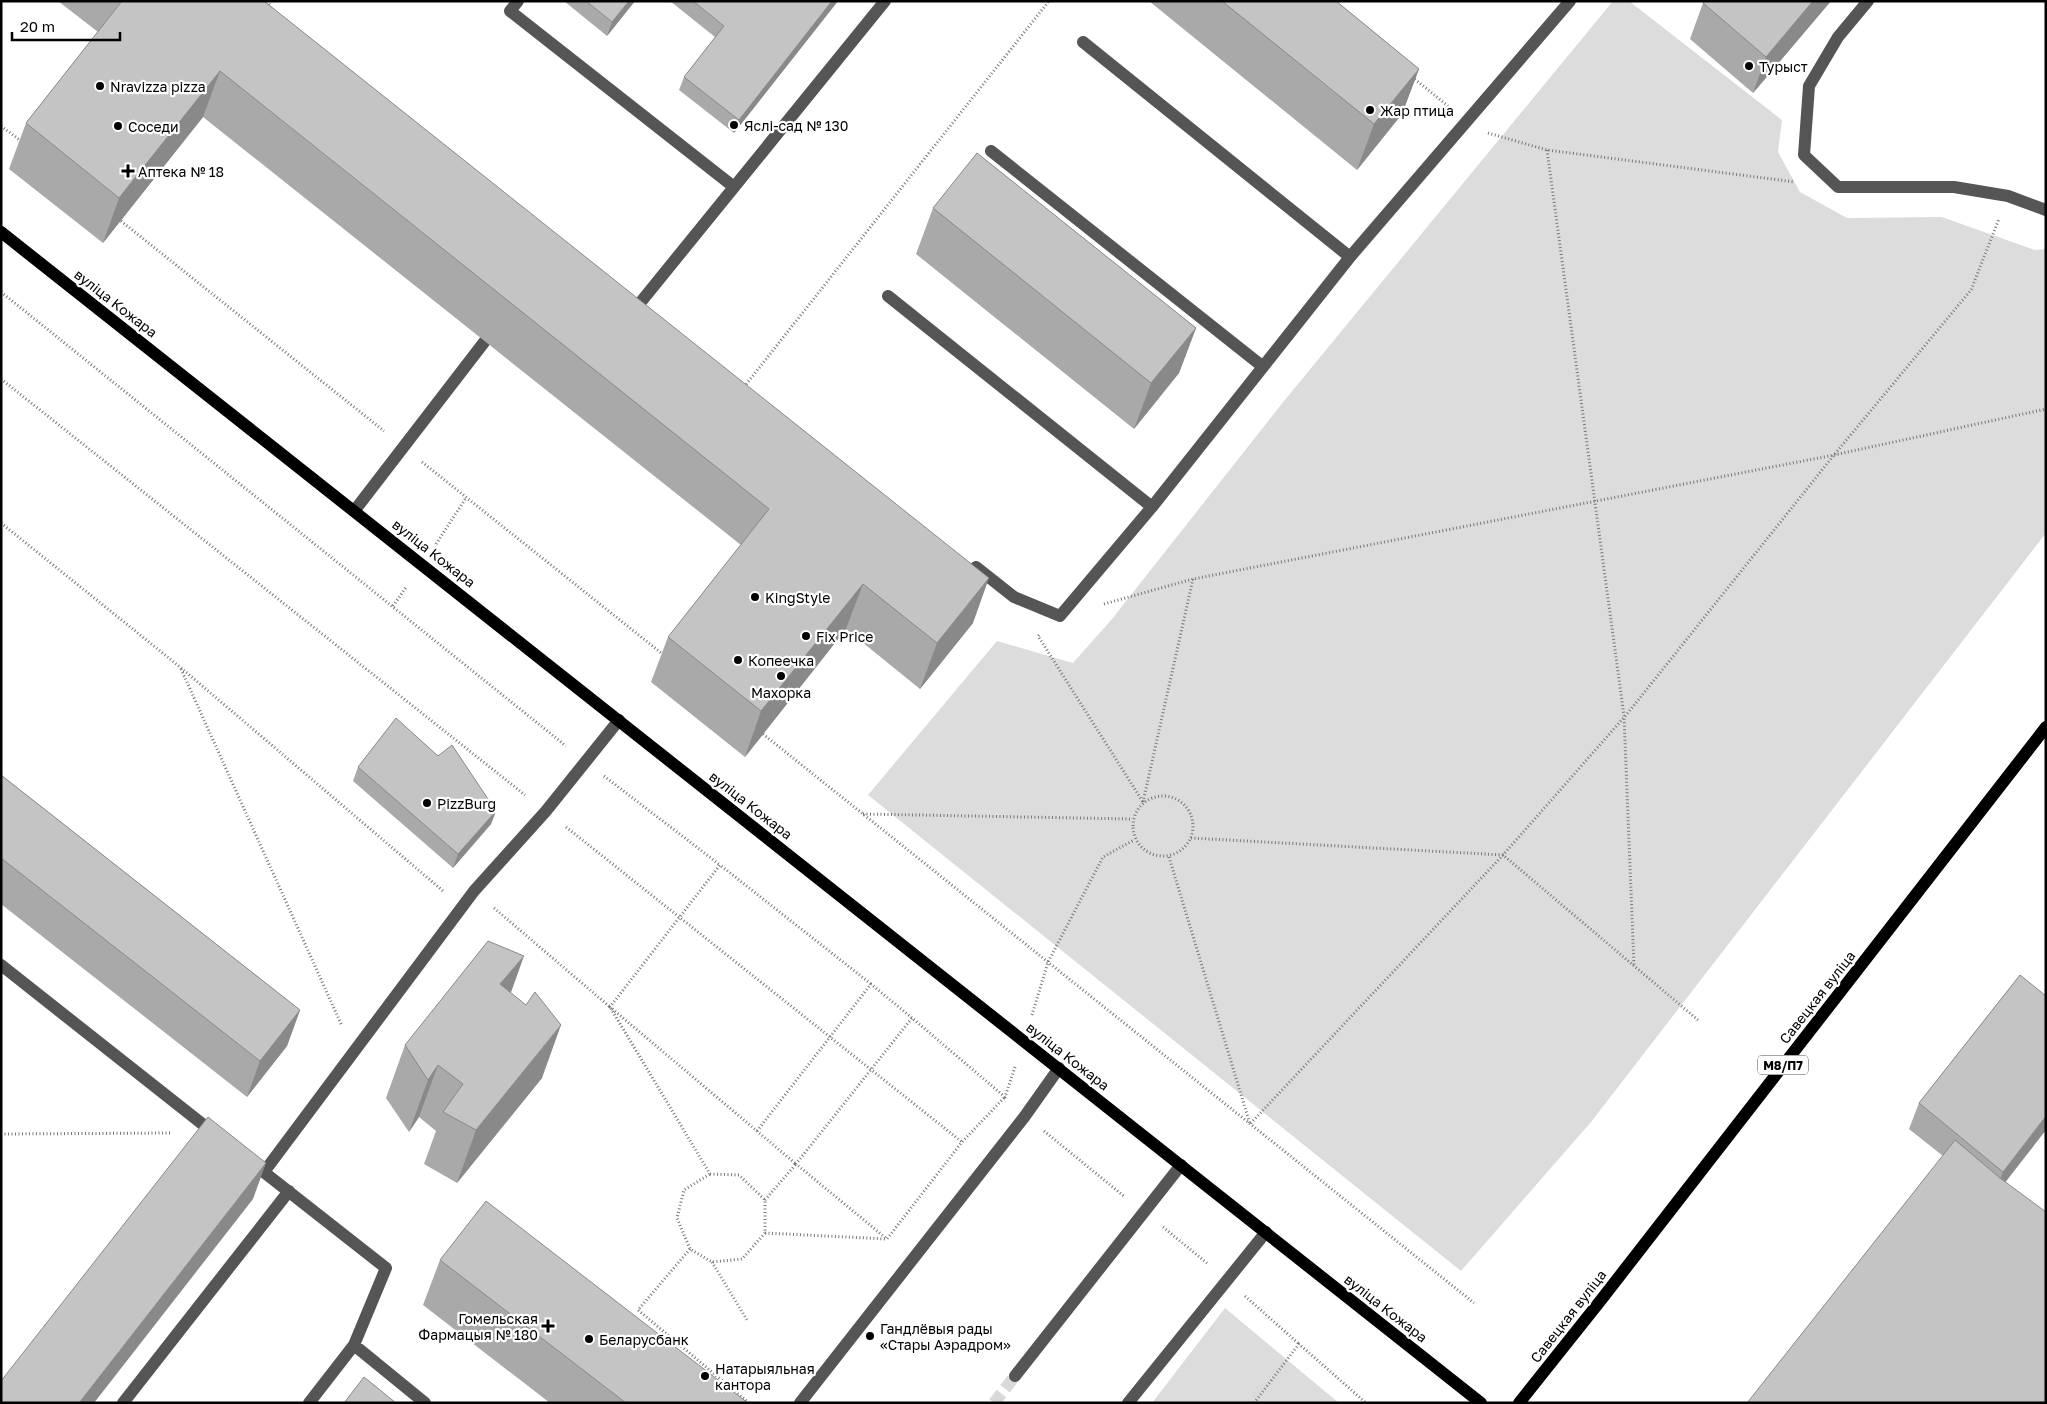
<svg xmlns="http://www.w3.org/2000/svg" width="2047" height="1404" viewBox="0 0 2047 1404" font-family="'Golos Text',sans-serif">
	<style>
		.green { fill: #dcdcdc }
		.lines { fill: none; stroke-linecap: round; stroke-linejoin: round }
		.minor-tunnel { stroke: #d9d9d9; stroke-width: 12; stroke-dasharray: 12 6; stroke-linecap: butt }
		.path { stroke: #777; stroke-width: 3; stroke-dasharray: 1 2.5; stroke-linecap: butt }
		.minor { stroke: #555; stroke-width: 12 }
		.major { stroke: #000; stroke-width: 12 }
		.wall { fill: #a9a9a9 }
		.shaded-wall { fill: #898989 }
		.building { fill: #c4c4c4; stroke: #898989 }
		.poi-dot { fill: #000; stroke: #fff; stroke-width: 2 }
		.labels { text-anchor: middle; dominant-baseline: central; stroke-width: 4.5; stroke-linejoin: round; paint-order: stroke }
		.shield { fill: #fff; stroke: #4c4c4c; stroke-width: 1 }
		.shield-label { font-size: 12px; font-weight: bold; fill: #000 }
		.poi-label { font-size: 14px; fill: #000; stroke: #fff; text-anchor: start }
		.street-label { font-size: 14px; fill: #000; stroke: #fff }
	</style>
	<rect width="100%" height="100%" fill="#fff"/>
	<path class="green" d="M1613 1H1629L1782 120 1778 152 1800 192 1847 218 1942 217 2035 250 2046 249V533L1591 1122 1461 1271 868 795 997 641 1073 663 1112 619 1284 401Z
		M1225 1308 1339 1403H1152Z"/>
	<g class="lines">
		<path class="minor-tunnel" d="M994 1403 1015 1376"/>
		<path class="path" d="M267 1 271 7
			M1412 77 1448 106
			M1 126 21 141
			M1488 133 1547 150 1795 182
			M1547 150 1624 716 1634 966
			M121 221 384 431
			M1 292 566 746
			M1 379 525 795
			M744 387 1049 1
			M422 462 665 656
			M1 523 180 667 443 891
			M436 544 466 498
			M1104 604 1193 579 1834 455 2046 409
			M393 606 407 586
			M1039 635 1038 636 1143 802
			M181 669 342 1026
			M763 734 1474 1303
			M604 776 720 865
			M1133 826a30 30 0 1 1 60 0a30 30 0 1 1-60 0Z
			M1143 802 1193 579
			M863 814 1132 819
			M566 827 962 1142
			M1191 838 1503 855 1698 1020
			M1169 857 1250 1124 1503 855 1627 714 1834 455 1971 290 1999 219
			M494 908 610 1007 710 1174
			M1032 1015 1048 962 1103 857 1134 840
			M1004 1098 962 1142 887 1239 796 1164 912 1018 1005 1097 1015 1067
			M757 1131 871 984 912 1018
			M1044 1131 1125 1197
			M1 1134 171 1133
			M710 1174 739 1175 765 1200V1233L742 1259 712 1262 690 1249 677 1218 684 1190Z
			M765 1200 796 1164 610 1007 720 865 871 984
			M1163 1227 1208 1264
			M765 1233 887 1239
			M690 1249 638 1310 749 1403
			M712 1262 747 1320
			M1245 1296 1299 1344
			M1254 1403 1299 1344 1366 1403"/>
		<path class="minor" d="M518 1 510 11 734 187
			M1868 1 1838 37 1809 86 1804 155 1838 187H1954L2008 196 2046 210
			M1083 42 1350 257
			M991 151 1262 366
			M888 296 1152 507
			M640 303 885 1
			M355 510 485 341
			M976 567 1014 597 1060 616 1152 507 1350 257 1570 1
			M1 965 215 1134
			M251 1162 386 1268 354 1345 425 1403
			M264 1172 474 891 546 811 619 720
			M1015 1376 1181 1165
			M123 1403 289 1191
			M309 1403 354 1345
			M800 1403 1025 1116 1059 1068
			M1128 1403 1266 1232"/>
		<path class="major" d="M1 232 1481 1403
			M1519 1403 1601 1300 2046 727"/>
	</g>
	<path class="wall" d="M58 1H264L973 623 920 689 846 629 745 757 651 682 668 637 741 545 203 117 103 243 9 169 26 123 98 32Z
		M564 1H635L607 36Z
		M670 1H838L734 133 679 90 684 77 715 37Z
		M1149 1H1336L1419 69 1402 114 1357 170Z
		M1831 1 1753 93 1690 39 1703 3Z
		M933 208 1196 328 1179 373 1134 429 916 254Z
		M438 756 496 811 491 824 453 868 353 781 358 767Z
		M1 775 300 1010 287 1046 247 1097 1 904Z
		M2020 975 2006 1182 1943 1156 1909 1129 1919 1103Z
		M511 993 542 1078 457 1183 424 1164 436 1131 419 1117 409 1132 386 1098 405 1045Z
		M440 1260 748 1403H550L423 1305Z"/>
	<path class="shaded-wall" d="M629 1H635L607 36 612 22Z
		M832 1H838L734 133 739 120Z
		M1813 1H1831L1753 93 1766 57Z
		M1419 69 1402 114 1357 170 1374 124Z
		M220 71 203 117 103 243 119 198Z
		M1196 328 1179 373 1134 429 1151 383Z
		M989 578 973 623 920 689 937 643Z
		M863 584 846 629 745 757 761 711Z
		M496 811 491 824 453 868 458 854Z
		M524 956 505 1009 500 984Z
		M300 1010 287 1046 247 1097 260 1061Z
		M561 1025 542 1078 457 1183 476 1130Z
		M438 1065 419 1117 409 1132 428 1080Z
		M2046 1116V1130L1993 1198 2003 1172Z
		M266 1163 253 1199 94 1403H79Z"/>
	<path class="building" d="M122 1H264L989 578 937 643 863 584 761 711 668 637 769 509 220 71 119 198 26 123Z
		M586 1H629L612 22Z
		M693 1H832L739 120 684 77 724 26Z
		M1222 1H1336L1419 69 1374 124Z
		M1705 1H1813L1766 57 1703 3Z
		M977 153 1196 328 1151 383 933 208Z
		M396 718 438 756 452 745 496 811 458 854 358 767Z
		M1 775 300 1010 260 1061 1 858Z
		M488 941 524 956 500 984 526 1005 535 992 561 1025 476 1130 443 1112 463 1084 438 1065 428 1080 405 1045Z
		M2020 975 2046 996V1116L2003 1172 1919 1103Z
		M208 1117 266 1163 79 1403H1V1381Z
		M1955 1140 2000 1178 2046 1212V1403H1747Z
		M486 1201 748 1403H626L440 1260Z
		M364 1377 396 1403H344Z"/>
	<g class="poi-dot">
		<circle cx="1749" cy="66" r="5"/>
		<circle cx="100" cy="86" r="5"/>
		<circle cx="1370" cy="110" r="5"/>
		<circle cx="734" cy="125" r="5"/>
		<circle cx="118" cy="126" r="5"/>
		<path d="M125.5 163.5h5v5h5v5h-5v5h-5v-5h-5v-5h5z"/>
		<circle cx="755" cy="597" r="5"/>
		<circle cx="806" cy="636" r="5"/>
		<circle cx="738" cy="660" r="5"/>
		<circle cx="781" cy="676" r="5"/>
		<circle cx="427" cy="803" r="5"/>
		<path d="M545.5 1318.5h5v5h5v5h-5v5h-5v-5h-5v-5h5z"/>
		<circle cx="870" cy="1336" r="5"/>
		<circle cx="589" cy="1339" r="5"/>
		<circle cx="705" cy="1376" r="5"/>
	</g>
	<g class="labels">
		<rect class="shield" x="1758" y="1055.5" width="50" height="19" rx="4"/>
		<g class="shield-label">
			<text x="1783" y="1065">М8/П7</text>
		</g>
		<g class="poi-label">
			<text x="1759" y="66">Турыст</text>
			<text x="110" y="86">Nravizza pizza</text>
			<text x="1380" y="110">Жар птица</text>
			<text x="744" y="125">Яслі-сад № 130</text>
			<text x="128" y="126">Соседи</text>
			<text x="138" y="171">Аптека № 18</text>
			<text x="765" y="597">KingStyle</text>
			<text x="816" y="636">Fix Price</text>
			<text x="748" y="660">Копеечка</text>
			<text x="781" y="692" text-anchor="middle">Махорка</text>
			<text x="437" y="803">PizzBurg</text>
			<text x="538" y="1318" text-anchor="end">Гомельская<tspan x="538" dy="16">Фармацыя № 180</tspan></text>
			<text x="880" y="1328">Гандлёвыя рады<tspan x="880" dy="16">«Стары Аэрадром»</tspan></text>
			<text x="599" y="1339">Беларусбанк</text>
			<text x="715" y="1368">Натарыяльная<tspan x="715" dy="16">кантора</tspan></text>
		</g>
		<g class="street-label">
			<text transform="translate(116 303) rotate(38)">вуліца Кожара</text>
			<text transform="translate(434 553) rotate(38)">вуліца Кожара</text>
			<text transform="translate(751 805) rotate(38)">вуліца Кожара</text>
			<text transform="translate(1817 997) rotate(-52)">Савецкая вуліца</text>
			<text transform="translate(1068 1056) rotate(38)">вуліца Кожара</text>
			<text transform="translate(1386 1308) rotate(38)">вуліца Кожара</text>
			<text transform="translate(1568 1316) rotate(-52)">Савецкая вуліца</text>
		</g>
	</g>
	<rect width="2047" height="1404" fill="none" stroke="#000000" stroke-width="5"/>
	<path d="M12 32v8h108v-8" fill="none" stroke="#000000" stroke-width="2.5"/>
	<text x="20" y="32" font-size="15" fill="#000000" stroke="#ffffff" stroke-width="4" paint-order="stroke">20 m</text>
</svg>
